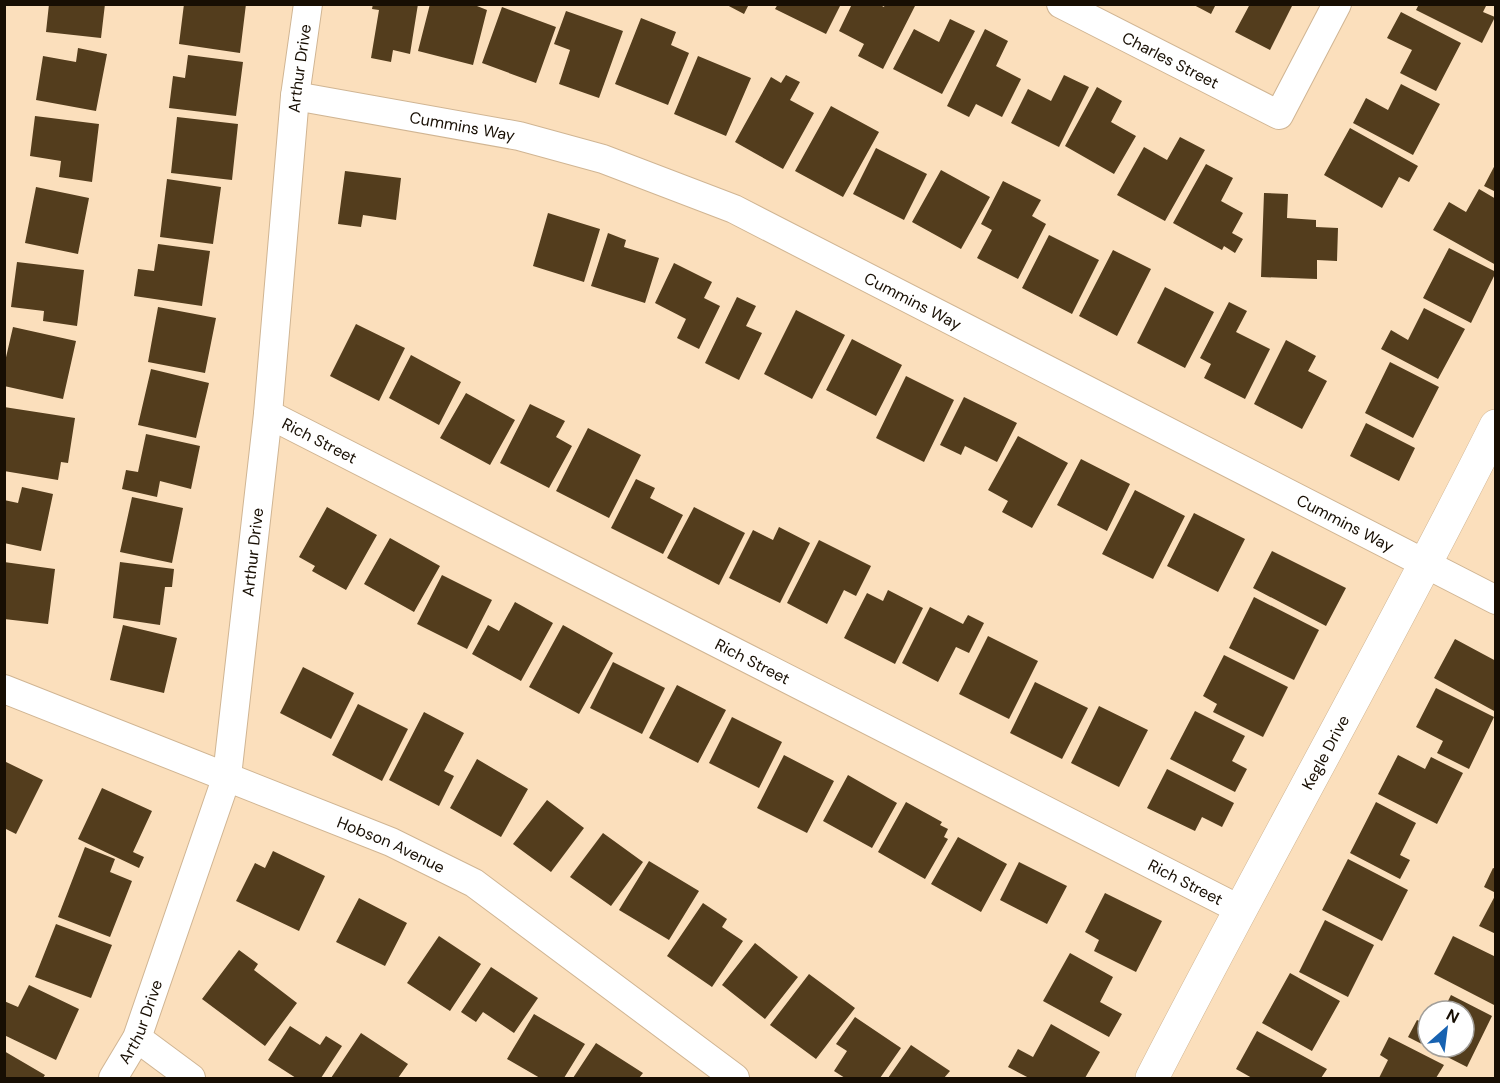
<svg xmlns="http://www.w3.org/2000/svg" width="1500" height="1083" viewBox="0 0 1500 1083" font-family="'DM Sans',sans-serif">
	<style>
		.building { fill: #533d1d }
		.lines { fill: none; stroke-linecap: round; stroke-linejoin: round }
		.minor-casing { stroke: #d0b593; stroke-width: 30 }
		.tertiary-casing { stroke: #d0b593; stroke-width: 34 }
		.minor { stroke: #fff; stroke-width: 28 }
		.tertiary { stroke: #fff; stroke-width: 33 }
		.labels { text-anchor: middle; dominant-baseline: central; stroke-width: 6; stroke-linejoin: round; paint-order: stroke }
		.street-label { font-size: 16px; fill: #170e03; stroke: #fff }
	</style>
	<rect width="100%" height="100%" fill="#fbdfbc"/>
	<path class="building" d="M49 4H105L101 38 46 32Z
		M184 4H246L240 53 179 44Z
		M373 4H418L410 54 393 50 391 62 371 58 379 10 372 9Z
		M430 4H472L487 10 473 65 418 51Z
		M725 4H749L744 14Z
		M778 4H841L826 34 775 9Z
		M852 4H878L884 7 885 4H916L883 69 858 56 864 44 839 31Z
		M1192 4H1216L1211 14Z
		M1250 4H1293L1270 50 1235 32Z
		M1419 4H1487L1483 12 1495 17 1482 43 1416 10Z
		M502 7 556 27 536 83 482 63Z
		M566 11 623 31 599 98 559 84 570 50 554 44Z
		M1401 12 1461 43 1436 91 1400 73 1412 50 1387 38Z
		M641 18 676 32 671 45 689 53 668 105 615 84Z
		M950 19 975 31 942 94 893 69 914 29 939 42Z
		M985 29 1008 41 996 66 1021 79 1002 117 976 104 969 117 947 106Z
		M78 48 107 54 96 111 36 100 43 56 76 62Z
		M188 55 243 62 236 116 169 108 173 76 185 78Z
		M698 56 751 78 726 136 674 114Z
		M786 75 800 82 790 100 814 113 783 169 735 142 771 77 781 83Z
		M1064 75 1089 87 1059 147 1011 123 1028 89 1051 101Z
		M1401 84 1440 104 1413 155 1353 123 1366 98 1388 110Z
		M1097 87 1122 101 1111 122 1136 136 1114 174 1065 146Z
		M831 106 879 132 843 197 795 171Z
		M35 116 99 124 92 182 59 177 61 161 30 156Z
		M177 117 238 124 232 180 171 173Z
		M1350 128 1418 166 1409 182 1399 177 1382 208 1324 175Z
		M1180 137 1205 150 1165 221 1117 195 1144 147 1167 160Z
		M876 148 927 174 904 220 853 194Z
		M1496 163V192L1484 186Z
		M1206 164 1233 178 1221 201 1243 213 1232 233 1243 239 1235 253 1224 246 1222 250 1173 223Z
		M941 170 990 197 961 249 912 222Z
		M345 171 401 178 396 220 363 215 361 227 338 224Z
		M167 179 221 187 213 244 160 237Z
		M1003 181 1041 200 1032 216 1046 224 1018 279 977 258 992 230 981 224Z
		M36 187 89 198 78 254 25 243Z
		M1479 189 1496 199V265L1433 230 1449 202 1466 212Z
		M1264 193 1288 194 1287 218 1316 220V227L1338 228 1337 261 1317 260V279L1261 277Z
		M548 213 600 229 584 282 533 266Z
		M608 233 626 240 624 247 659 258 645 303 591 286Z
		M1049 235 1099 260 1072 314 1022 288Z
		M158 244 210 251 202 306 134 296 138 269 154 271Z
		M1449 248 1496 272 1471 323 1423 298Z
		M1113 250 1151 269 1117 336 1079 316Z
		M17 262 84 270 77 326 43 321 44 311 11 307Z
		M674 263 712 282 704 298 720 306 699 349 677 338 686 319 655 303Z
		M1165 287 1214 312 1185 368 1137 343Z
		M737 297 756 306 746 326 762 333 739 380 705 363Z
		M1229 302 1247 311 1236 332 1270 349 1245 399 1204 378 1211 364 1200 358Z
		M158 307 216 318 205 373 148 362Z
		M1424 308 1465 329 1438 379 1381 349 1391 330 1408 340Z
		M796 310 845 335 812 399 764 374Z
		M356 324 405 348 379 401 330 376Z
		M13 327 76 341 63 399 4 386V366Z
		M852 339 902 365 876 416 826 390Z
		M1286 340 1316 356 1308 371 1327 381 1302 429 1254 404Z
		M411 355 461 382 439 425 389 398Z
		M1390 362 1439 387 1413 438 1365 413Z
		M151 369 209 383 196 438 138 425Z
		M906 376 954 400 924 462 876 438Z
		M466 393 515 420 490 465 440 438Z
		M964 397 1017 423 997 462 965 446 961 455 940 445Z
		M530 404 565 421 556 437 572 446 549 488 500 463Z
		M4 407 75 418 68 463 61 462 58 480 4 471Z
		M1366 423 1415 448 1399 481 1350 456Z
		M588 428 641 455 609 518 556 491Z
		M146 434 200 446 191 489 160 481 157 497 122 489 126 470 138 472Z
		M1018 436 1068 463 1032 528 1002 512 1008 501 988 490Z
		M1081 459 1130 484 1107 531 1057 505Z
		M636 479 655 488 650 498 683 515 663 554 611 528Z
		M22 487 53 494 41 551 4 543V500L18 503Z
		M1135 490 1185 516 1153 579 1102 554Z
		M132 497 183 508 172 563 120 552Z
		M327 507 377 535 346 590 312 571 315 566 299 557Z
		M694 507 745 533 719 585 667 558Z
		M1194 513 1245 539 1218 592 1167 566Z
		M779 527 810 543 780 603 729 578 753 530 773 540Z
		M390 538 440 566 414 612 364 584Z
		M819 540 871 566 856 596 844 590 827 624 787 603Z
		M1272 551 1346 588 1326 626 1253 588Z
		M4 562 55 569 48 624 4 619Z
		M120 562 174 569 172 587H165L160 625 113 618Z
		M442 575 492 600 467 649 417 624Z
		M888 590 923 608 895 664 844 638 867 593 883 601Z
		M1254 597 1319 630 1294 680 1229 648Z
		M515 602 553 623 521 681 472 654 488 625 499 631Z
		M930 607 963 624 968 615 984 623 969 653 956 647 938 682 902 663Z
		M123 625 177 638 164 693 110 680Z
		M563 625 613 653 579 714 529 687Z
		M988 636 1038 661 1009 719 959 694Z
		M1455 639 1496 661V712L1434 678Z
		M1224 655 1288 687 1263 737 1213 712 1217 704 1203 696Z
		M613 662 665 688 642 734 590 708Z
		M303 667 354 693 331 739 280 713Z
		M1035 682 1088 708 1062 759 1010 733Z
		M677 685 726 710 698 763 649 738Z
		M1436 688 1494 717 1469 769 1437 753 1443 741 1416 727Z
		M358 704 408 729 382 781 332 755Z
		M1099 706 1148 730 1119 787 1071 763Z
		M1195 711 1245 736 1232 761 1247 769 1235 792 1170 759Z
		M424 712 464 733 444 771 454 776 439 806 389 780Z
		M732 717 782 742 759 788 709 763Z
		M784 755 834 781 807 833 757 808Z
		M1398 755 1425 769 1431 757 1463 773 1437 824 1378 794Z
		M477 759 528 789 501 837 450 808Z
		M4 761 43 780 16 834 4 828Z
		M1167 769 1234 803 1222 827 1202 817 1195 831 1147 808Z
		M848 775 897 803 872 848 823 821Z
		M102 788 152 811 133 852 144 857 139 868 78 839Z
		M547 800 584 828 551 872 513 844Z
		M906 802 942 822 940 825 948 829 944 837 948 839 925 879 878 852Z
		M1376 802 1416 823 1400 855 1410 860 1400 879 1350 853Z
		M603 833 643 862 611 906 570 877Z
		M958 837 1007 864 981 912 931 884Z
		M85 847 115 859 110 872 132 881 110 937 58 917Z
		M273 851 325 876 299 931 236 901 255 863 265 868Z
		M1348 859 1408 890 1382 941 1322 910Z
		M649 861 699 891 669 940 619 910Z
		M1019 862 1067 886 1047 924 1000 900Z
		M1493 868 1496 869V893L1484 887Z
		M1105 893 1162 921 1136 972 1094 951 1099 940 1085 932Z
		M1496 894V934L1479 926Z
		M359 898 407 923 385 966 336 942Z
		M703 903 727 919 722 927 743 941 712 987 667 956Z
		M1325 920 1374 945 1348 997 1299 972Z
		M56 924 112 945 91 998 35 977Z
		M439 936 481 964 450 1011 407 983Z
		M1453 936 1496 957V1006L1434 974Z
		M755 943 798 977 765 1019 722 985Z
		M239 950 258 964 254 970 297 1003 265 1046 202 999Z
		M1070 953 1113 977 1100 1002 1122 1014 1109 1037 1043 1001Z
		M491 967 538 998 514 1033 483 1012 476 1022 461 1012Z
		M1290 973 1340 1001 1312 1051 1262 1023Z
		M809 974 855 1008 816 1059 770 1025Z
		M29 985 79 1009 56 1060 4 1035V1001L18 1007Z
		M1451 995 1492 1016 1467 1067 1408 1037 1417 1020 1428 1025V1047H1464V1011H1443Z
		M534 1014 585 1044 564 1078H540L507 1059Z
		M855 1017 901 1048 880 1078H845L834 1071 847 1051 836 1044Z
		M1051 1024 1100 1052 1085 1078H1029L1008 1067 1018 1049 1033 1057Z
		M290 1026 320 1045 326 1036 342 1046 321 1078H296L268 1060Z
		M1257 1031 1327 1069 1321 1078H1252L1236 1069Z
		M361 1033 408 1064 398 1078H331Z
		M1389 1037 1444 1065 1436 1078H1379L1388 1060 1380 1055Z
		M596 1043 643 1073 639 1078H573Z
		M911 1045 950 1071 944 1078H888Z
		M4 1051 45 1075 43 1078H4Z"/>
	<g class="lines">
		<g class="minor-casing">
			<g id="minor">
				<path id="s1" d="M1061 4 1279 115 1337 4"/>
				<path id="s2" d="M295 96 519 136 603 159 734 209 1496 600"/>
				<path id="s3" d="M268 414 1239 909"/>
				<path id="s4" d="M4 689 391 842 474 883 735 1078"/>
				<path d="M137 1038 191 1078"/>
				<path id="s5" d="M113 1078 137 1038 227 776 268 414 295 96 308 4"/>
			</g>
		</g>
		<g class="tertiary-casing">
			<g id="tertiary">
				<path id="s6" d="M1152 1078C1264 860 1386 646 1496 426"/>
			</g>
		</g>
		<use href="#minor" class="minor"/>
		<use href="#tertiary" class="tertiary"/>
	</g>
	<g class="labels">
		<g class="street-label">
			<text stroke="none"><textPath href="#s1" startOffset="123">Charles Street</textPath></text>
			<text stroke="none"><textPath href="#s5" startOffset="1035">Arthur Drive</textPath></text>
			<text stroke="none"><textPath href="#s2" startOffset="170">Cummins Way</textPath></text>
			<text stroke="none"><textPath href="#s2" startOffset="656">Cummins Way</textPath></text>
			<text stroke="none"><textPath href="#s3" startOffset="58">Rich Street</textPath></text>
			<text stroke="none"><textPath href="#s2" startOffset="1142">Cummins Way</textPath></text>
			<text stroke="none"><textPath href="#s5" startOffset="549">Arthur Drive</textPath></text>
			<text stroke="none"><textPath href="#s3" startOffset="544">Rich Street</textPath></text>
			<text stroke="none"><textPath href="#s6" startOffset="369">Kegle Drive</textPath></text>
			<text stroke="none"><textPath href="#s4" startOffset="417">Hobson Avenue</textPath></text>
			<text stroke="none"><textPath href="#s3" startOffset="1030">Rich Street</textPath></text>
			<text stroke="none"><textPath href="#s5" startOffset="63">Arthur Drive</textPath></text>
		</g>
	</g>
	<rect width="1500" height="1083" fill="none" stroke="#170e03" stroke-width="12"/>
	<g transform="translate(1446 1029) rotate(28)"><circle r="28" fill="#ffffff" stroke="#a29f9a" stroke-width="1.5"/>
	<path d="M0-4.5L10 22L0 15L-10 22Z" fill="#1762b1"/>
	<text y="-9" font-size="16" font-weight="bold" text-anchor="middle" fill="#170e03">N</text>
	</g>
</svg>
